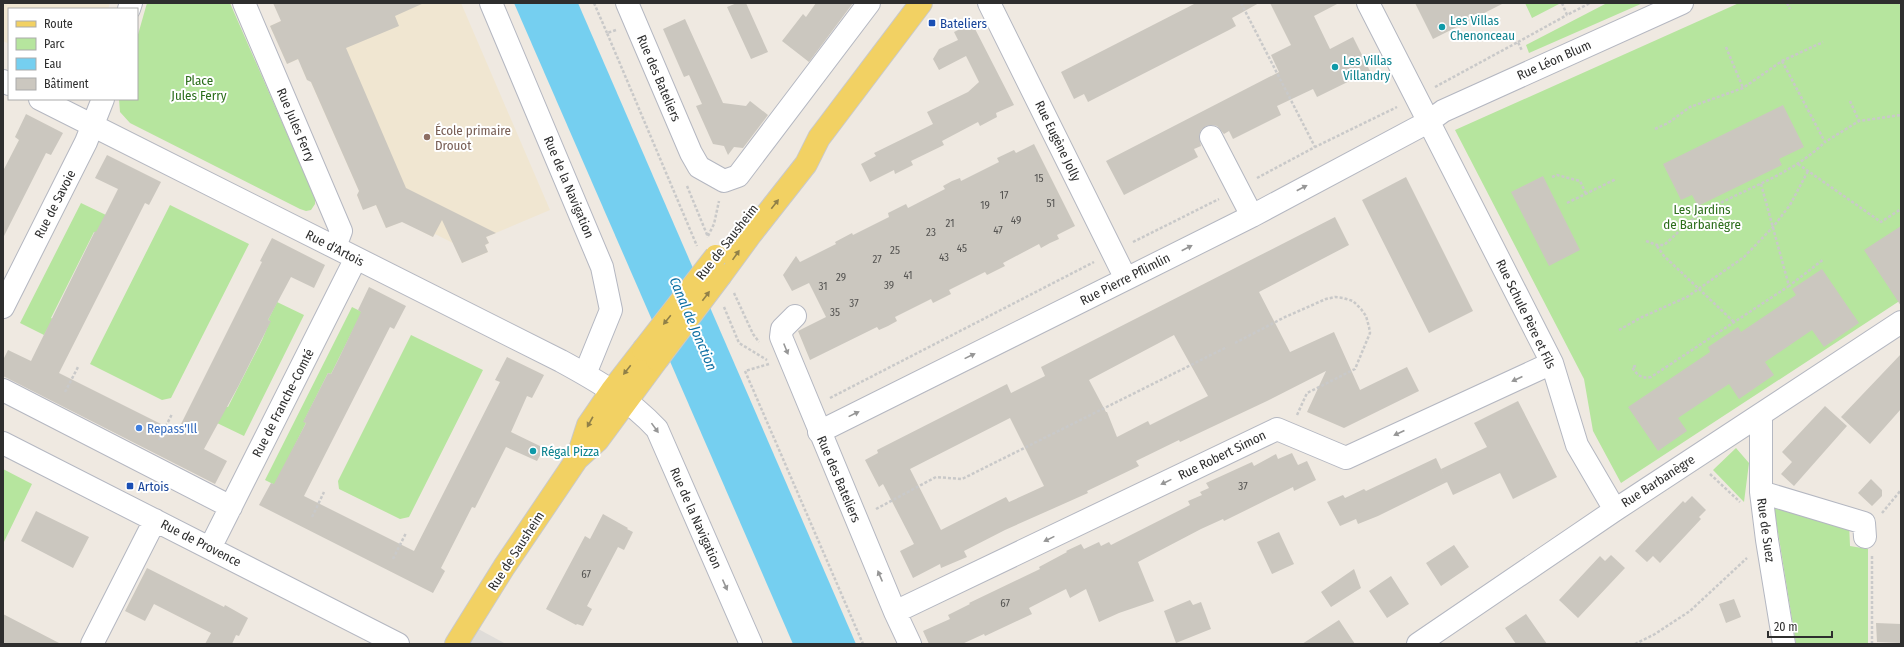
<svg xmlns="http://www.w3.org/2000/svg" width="1904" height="647" viewBox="0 0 1904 647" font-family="'Fira Sans Condensed',sans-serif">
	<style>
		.education { fill: #f0e6d1 }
		.green { fill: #b6e59e }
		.plaza { fill: #dfdcd8 }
		.water { fill: #75cff0 }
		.building { fill: #cbc7bf; fill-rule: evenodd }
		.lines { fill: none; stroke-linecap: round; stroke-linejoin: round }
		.minor-casing { stroke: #b4b7c1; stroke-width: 24 }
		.major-casing { stroke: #c9c9c9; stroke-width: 24 }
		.path { stroke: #c9c9c9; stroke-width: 2.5; stroke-dasharray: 3 2; stroke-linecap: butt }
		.minor { stroke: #fff; stroke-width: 22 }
		.major { stroke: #f2d163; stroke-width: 22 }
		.major-bridge-casing { stroke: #c9c9c9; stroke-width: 24; stroke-linecap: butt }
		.major-bridge { stroke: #f2d163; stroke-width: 22 }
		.oneway { fill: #969696 }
		.oneway2 { fill: #908048 }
		.transit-dot { fill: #1a4fb4; stroke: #fff; stroke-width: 1.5 }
		.culture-dot { fill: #0f9aa8; stroke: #fff; stroke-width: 1.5 }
		.education-dot { fill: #8d6e63; stroke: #fff; stroke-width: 1.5 }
		.shop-dot { fill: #3f7fe0; stroke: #fff; stroke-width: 1.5 }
		.labels { text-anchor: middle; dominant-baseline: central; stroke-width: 4; stroke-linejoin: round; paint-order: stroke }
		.number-label { font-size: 11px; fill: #555452 }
		.culture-label { font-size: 13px; fill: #0d838f; stroke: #fff; text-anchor: start }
		.transit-label { font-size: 13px; fill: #164399; stroke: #fff; text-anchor: start }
		.street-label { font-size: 13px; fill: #2e2e2e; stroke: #fff }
		.park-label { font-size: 13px; fill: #2c6e1b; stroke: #fff }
		.education-label { font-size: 13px; fill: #785e54; stroke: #fff; text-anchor: start }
		.shop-label { font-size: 13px; fill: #366cbe; stroke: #fff; text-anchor: start }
		.water-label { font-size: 14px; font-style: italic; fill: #0d6fa3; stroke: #fff }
	</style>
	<rect width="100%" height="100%" fill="#efe9e1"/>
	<path class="education" d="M3 3H110L108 9H9V44L3 41Z
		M273 3H461L550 210 486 237 489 243 485 245 488 252 462 263 453 243 435 234 433 237 421 231 423 228 406 220 386 228 376 205 363 209 357 195 360 193 310 80H307L301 66V58L287 64 270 26 285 19Z"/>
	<path class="green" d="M147 3H230L315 198V204L311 210 306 211 300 209 130 123 120 112 119 99H137V38Z
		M1525 3H1561L1532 18Z
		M1607 3H1643L1529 53 1526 45Z
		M1739 3H1901V300L1621 483 1593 431 1584 379 1455 130Z
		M81 203 106 215 97 232H94L51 318 53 319 44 335 20 323Z
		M170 205 249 244 171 398 162 400 90 364Z
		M277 302 304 315 244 436 217 423 225 406 228 407 262 340 270 321 268 320Z
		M352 307 362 312 331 374 328 373 304 421 306 423 275 485 265 480Z
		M411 335 483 370 409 517 400 519 339 489 338 481Z
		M1736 448 1749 463 1744 502 1713 470Z
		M3 469 32 484 3 544Z
		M1773 501 1849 523 1850 546 1868 549V644H1796Z"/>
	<path class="plaza" d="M469 624 506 644H456Z"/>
	<path class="water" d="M514 3H578L856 644H793Z"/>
	<path class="building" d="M273 3H424L395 16 399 26 346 48 406 188 496 233 486 237 489 243 485 245 488 252 462 263 442 220 433 237 402 222 386 228 376 205 363 210 357 195 359 191 311 82 307 80 298 59 287 64 270 26 281 21Z
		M737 3H746L768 52 751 59 727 7Z
		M816 3H853L809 62 782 41 803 14 806 17Z
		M1196 3H1259L1232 18 1236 26 1229 30 1088 102 1084 94 1074 99 1061 72Z
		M1270 3H1339L1314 16 1330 49 1353 37 1370 71 1317 97 1313 89 1277 106 1281 115 1233 139 1229 131 1224 134 1217 126 1212 125 1206 126 1201 130 1199 136 1201 146 1194 149 1198 157 1124 195 1106 161 1279 72 1271 55 1291 45Z
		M1415 3H1504L1433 39Z
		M685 19 723 103 746 106 750 101 768 115 743 148 734 147 728 155 724 146 713 144 696 106 702 104 689 75 684 77 663 29Z
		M972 23 1014 105 996 113 997 117 980 126 978 122 942 141 944 145 911 161 913 165 895 174 894 170 870 182 861 164 876 156 874 153 933 124 927 112 968 92 979 82 966 56 939 70 933 59 939 49 958 40 954 32Z
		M1783 105 1804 147 1779 159 1782 165 1698 206 1692 195 1681 200 1663 164Z
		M26 114 63 133 51 155 46 153 3 238V171L19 140 15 137Z
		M1034 144 1075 226 1057 235 1059 239 1050 243 1041 248 1039 244 1003 263 1005 266 987 275 985 272 949 290 951 294 933 303 931 299 895 317 897 321 888 326 879 330 877 327 810 360 798 331 826 317 809 283 792 291 783 275 796 256 800 262 836 244 835 242 852 233 853 235 889 217 888 213 906 204 908 208 945 189 943 186 952 181 960 178 961 181 999 162 997 158 1014 150 1016 153Z
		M107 155 161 182 149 205 145 203 59 373 177 432 262 262 260 261 272 238 325 265 314 288 291 277 268 320 271 321 239 385 204 449 227 461 215 484 3 376V360L8 350 31 361 95 231 96 232 107 211 118 189 95 178Z
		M1543 176 1580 250 1549 266 1511 192Z
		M1406 177 1473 311 1429 333 1362 200Z
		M1335 217 1349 245 1259 292 1290 352 1334 332 1360 390 1407 367 1419 391 1344 428 1307 412 1326 371 1267 401 1180 442 1179 440 1136 461 1139 466 1087 491 1088 493 1005 530 964 551 967 557 941 568 940 564 913 578 900 551 914 544 883 484 879 487 865 460 878 453 877 450 1007 384 1011 393 1045 376 1041 367ZM1174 335 1208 396 1150 425 1148 421 1117 437 1107 412H1106L1089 380ZM1010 418 1044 486 1009 502 1006 497 941 530 910 469Z
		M1901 226V306L1864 250Z
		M1822 269 1859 323 1824 347 1812 330 1765 362 1774 375 1739 399 1729 384 1678 418 1687 431 1658 451 1628 407 1710 352 1708 347 1738 327 1741 332 1796 295 1792 289Z
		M369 287 406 306 394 329 390 327 304 496 414 551 500 382 495 380 507 357 544 375 532 398 527 396 511 432 544 448 537 461 506 447 475 508 472 507 441 568 445 571 433 593 259 505 271 483 274 484 306 423 303 422 328 373 331 374 340 356 361 312 358 310Z
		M1901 354V409L1870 444 1841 417Z
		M1518 401 1557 477 1513 499 1500 473 1453 495 1441 469 1487 447 1474 423Z
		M1825 406 1847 426 1794 486 1781 474 1792 462 1782 452Z
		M1292 453 1298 465 1307 461 1316 480 1294 491 1293 487 1224 521 1223 519 1201 529 1138 562 1154 601 1119 613 1099 622 1086 589 1070 598 1066 589 1029 608 1032 614 985 636 984 634 962 644H929L923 631 950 619 948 615 970 604 969 603 1040 569 1039 567 1067 552 1066 551 1081 544 1084 549 1099 542 1101 546 1109 542 1111 545 1190 505 1188 501 1202 495 1200 492 1209 488 1206 483 1252 462 1254 466 1276 454 1278 459Z
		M1436 458 1447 482 1378 516 1358 524 1356 519 1340 526 1327 502 1343 495 1345 498 1364 489 1366 491Z
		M1871 479 1882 490V496L1872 506 1858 493Z
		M1692 496 1706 510 1699 517 1701 519 1660 563 1653 556 1647 562 1635 551 1683 501 1685 503Z
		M36 511 89 537 73 568 21 541Z
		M603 514 628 528 627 529 633 532 624 550 618 547 587 606 592 609 583 626 577 624 576 625 546 609 585 536 590 539Z
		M1279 532 1294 564 1272 574 1257 542Z
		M1454 545 1469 567 1441 586 1426 563Z
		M1611 555 1625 568 1578 618 1559 600 1600 556 1605 561Z
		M147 568 224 607 225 605 248 618 239 636 236 635 232 644H205L211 633 154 604 145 621 125 611Z
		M1354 569 1361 588 1331 607 1321 592Z
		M1391 576 1409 604 1387 618 1369 591Z
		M1734 599 1741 617 1726 623 1719 604Z
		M1190 600 1193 605 1201 602 1211 629 1176 643 1164 611Z
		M3 614 61 644H3Z
		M1526 614 1547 644H1516L1505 628Z
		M1339 620 1355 644H1302Z
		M1876 623 1901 624V643L1877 642Z"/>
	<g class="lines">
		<g class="minor-casing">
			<path id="minor" d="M244 3 341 231 335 247
				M491 3 602 267 611 310 585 374
				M627 3 691 153 699 167 724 181 738 176 869 3
				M989 3 1126 279
				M1368 3 1552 363 1577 445 1615 510
				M129 9 131 3
				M3 81 9 84
				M40 99 561 361C596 380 629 399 657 429L751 644
				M1211 137 1252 216
				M3 307 86 142 103 99
				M795 316 782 329 781 337 895 612 910 644
				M3 390 231 507
				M1761 415V492L1767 540 1784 644
				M819 432 1126 279 1252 216 1428 122 1443 111 1682 3
				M3 443 398 644
				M1761 492 1864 523 1865 537
				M210 548 356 258
				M895 612 1277 429 1346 458 1552 363
				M92 644 155 520
				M1418 644 1615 510 1901 322"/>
		</g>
		<g class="major-casing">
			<path id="major" d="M721 275 751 234 806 164 819 138 921 3
				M578 456 588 425 612 390 643 350
				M456 644 504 567 577 459 598 440 657 360"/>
		</g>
		<path class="path" d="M594 3 607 33
			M1241 3 1315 147
			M1562 3 1567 15 1590 3
			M1787 3 1790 9
			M1900 3 1901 5
			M616 30 607 33 697 246
			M1518 42 1567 15
			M1726 47 1743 88
			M1782 61 1825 142 1859 121 1901 115
			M1435 87 1518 42 1522 51
			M1850 101 1859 121
			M1655 129 1668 123 1690 107 1743 88 1782 61 1823 42
			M1798 164 1881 222 1901 209
			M1552 177 1557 175 1580 181 1586 194
			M1257 178 1315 147 1397 107
			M1761 184 1789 286 1824 259
			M687 186 708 237
			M1567 203 1616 179
			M708 236 714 224 719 201
			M1646 241 1657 245H1664C1676 235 1689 220 1704 212 1745 188 1790 176 1825 142
			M1133 242 1219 199
			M1657 246 1664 256 1734 322
			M734 293 753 334 759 342
			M724 307 739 343 767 360
			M1619 330 1640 318 1687 297 1744 257 1773 227 1790 205 1808 171
			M1235 343 1285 317 1326 299 1335 297 1343 298 1353 301 1361 309 1366 316 1369 327 1370 333 1355 369 1307 393 1297 415
			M769 364 745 371 863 644
			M1636 366 1632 367C1637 375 1641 379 1651 377L1789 286
			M65 392 78 367
			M830 398 1094 262
			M159 440 172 414
			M1710 474 1740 502
			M876 509 936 477 962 479 1227 347
			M1882 513 1901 490
			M312 517 324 492
			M1872 556V644
			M393 559 406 533
			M1635 644 1655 634 1690 611 1747 558"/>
		<use href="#minor" class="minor"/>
		<use href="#major" class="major"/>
		<g class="major-bridge-casing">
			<path id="major-bridge" d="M643 350 716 256
				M657 360 721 275"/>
		</g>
		<use href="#major-bridge" class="major-bridge"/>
	</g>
	<defs><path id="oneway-solid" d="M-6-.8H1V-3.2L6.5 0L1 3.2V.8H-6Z"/></defs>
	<g class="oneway">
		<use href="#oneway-solid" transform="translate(1302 188) rotate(-28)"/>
		<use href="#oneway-solid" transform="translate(1187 248) rotate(-27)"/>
		<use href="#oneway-solid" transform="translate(786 349) rotate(68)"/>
		<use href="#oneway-solid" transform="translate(970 356) rotate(-26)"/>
		<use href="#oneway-solid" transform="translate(1517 379) rotate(155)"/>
		<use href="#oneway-solid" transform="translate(854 414) rotate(-26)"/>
		<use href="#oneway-solid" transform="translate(655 428) rotate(54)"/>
		<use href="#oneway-solid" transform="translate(1399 433) rotate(155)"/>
		<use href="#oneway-solid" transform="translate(1166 482) rotate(154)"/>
		<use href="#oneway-solid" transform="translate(1049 539) rotate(154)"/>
		<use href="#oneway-solid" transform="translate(880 576) rotate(-113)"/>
		<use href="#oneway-solid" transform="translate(725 585) rotate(66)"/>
	</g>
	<g class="oneway2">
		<use href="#oneway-solid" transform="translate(775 204) rotate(-52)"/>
		<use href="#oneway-solid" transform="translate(736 255) rotate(-55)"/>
		<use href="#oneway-solid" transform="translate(706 296) rotate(-53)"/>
		<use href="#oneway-solid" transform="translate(667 320) rotate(129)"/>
		<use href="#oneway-solid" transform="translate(627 370) rotate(128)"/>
		<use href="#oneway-solid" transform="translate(590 422) rotate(119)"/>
	</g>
	<g class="transit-dot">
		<rect x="928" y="19" width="8" height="8" rx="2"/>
		<rect x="126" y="482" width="8" height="8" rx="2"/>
	</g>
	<g class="culture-dot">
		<circle cx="1442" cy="27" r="4"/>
		<circle cx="1335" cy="67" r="4"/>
		<circle cx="533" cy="451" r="4"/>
	</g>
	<circle class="education-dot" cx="427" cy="137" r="4"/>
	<circle class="shop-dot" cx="139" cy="428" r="4"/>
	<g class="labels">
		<g class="number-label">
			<text x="1039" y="178">15</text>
			<text x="1004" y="195">17</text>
			<text x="1051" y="203">51</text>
			<text x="985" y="205">19</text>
			<text x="1016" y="220">49</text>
			<text x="950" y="223">21</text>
			<text x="998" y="230">47</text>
			<text x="931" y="232">23</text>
			<text x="962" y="248">45</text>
			<text x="895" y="250">25</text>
			<text x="944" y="257">43</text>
			<text x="877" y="259">27</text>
			<text x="908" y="275">41</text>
			<text x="841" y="277">29</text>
			<text x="889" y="285">39</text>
			<text x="823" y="286">31</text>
			<text x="854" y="303">37</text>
			<text x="835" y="312">35</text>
			<text x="1243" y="486">37</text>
			<text x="586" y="574">67</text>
			<text x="1005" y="603">67</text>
		</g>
		<g class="culture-label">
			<text x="1450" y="20">Les Villas<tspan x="1450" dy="15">Chenonceau</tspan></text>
			<text x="1343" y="60">Les Villas<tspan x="1343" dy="15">Villandry</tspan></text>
			<text x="541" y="451">Régal Pizza</text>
		</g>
		<g class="transit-label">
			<text x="940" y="23">Bateliers</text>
			<text x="138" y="486">Artois</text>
		</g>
		<g class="street-label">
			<text transform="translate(1554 60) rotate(-24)">Rue Léon Blum</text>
			<text transform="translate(659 78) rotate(67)">Rue des Bateliers</text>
			<text transform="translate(296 125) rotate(67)">Rue Jules Ferry</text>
			<text transform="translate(1058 141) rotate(64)">Rue Eugène Jolly</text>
			<text transform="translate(569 187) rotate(67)">Rue de la Navigation</text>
			<text transform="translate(55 204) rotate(-63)">Rue de Savoie</text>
			<text transform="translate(727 242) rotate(-52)">Rue de Sausheim</text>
			<text transform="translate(335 248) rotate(27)">Rue d'Artois</text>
			<text transform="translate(1125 279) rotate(-27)">Rue Pierre Pflimlin</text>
			<text transform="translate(1526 314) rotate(64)">Rue Schule Père et Fils</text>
			<text transform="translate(283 403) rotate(-63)">Rue de Franche-Comté</text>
			<text transform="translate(1222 455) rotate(-26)">Rue Robert Simon</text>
			<text transform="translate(839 479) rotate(67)">Rue des Bateliers</text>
			<text transform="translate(1658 481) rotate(-33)">Rue Barbanègre</text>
			<text transform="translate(696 518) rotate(66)">Rue de la Navigation</text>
			<text transform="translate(1766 530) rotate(82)">Rue de Suez</text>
			<text transform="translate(201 543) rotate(27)">Rue de Provence</text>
			<text transform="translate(516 551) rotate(-57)">Rue de Sausheim</text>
		</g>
		<g class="park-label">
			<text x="199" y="80">Place<tspan x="199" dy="15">Jules Ferry</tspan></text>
			<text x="1702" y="209">Les Jardins<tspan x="1702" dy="15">de Barbanègre</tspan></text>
		</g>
		<g class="education-label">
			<text x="435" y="130">École primaire<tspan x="435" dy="15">Drouot</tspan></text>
		</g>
		<g class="shop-label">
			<text x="147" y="428">Repass'Ill</text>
		</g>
		<g class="water-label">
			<text transform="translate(693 324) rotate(67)">Canal de Jonction</text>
		</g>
	</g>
	<rect width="1904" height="647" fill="none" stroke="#2e2e2e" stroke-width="8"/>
	<rect x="8" y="8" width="130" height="92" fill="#ffffff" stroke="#ababab"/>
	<rect x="16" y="21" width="20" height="6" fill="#f2d163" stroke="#ababab"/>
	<text x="44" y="28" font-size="12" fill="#2e2e2e">Route</text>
	<rect x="16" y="38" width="20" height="12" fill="#b6e59e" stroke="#ababab"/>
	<text x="44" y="48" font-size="12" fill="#2e2e2e">Parc</text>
	<rect x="16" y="58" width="20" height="12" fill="#75cff0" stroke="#ababab"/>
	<text x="44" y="68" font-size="12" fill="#2e2e2e">Eau</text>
	<rect x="16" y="78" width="20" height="12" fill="#cbc7bf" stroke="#ababab"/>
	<text x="44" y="88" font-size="12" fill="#2e2e2e">Bâtiment</text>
	<path d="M1768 631v6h64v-6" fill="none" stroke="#2e2e2e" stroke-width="2"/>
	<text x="1774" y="631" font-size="12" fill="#2e2e2e" stroke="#ffffff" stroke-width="3" paint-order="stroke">20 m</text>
</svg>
